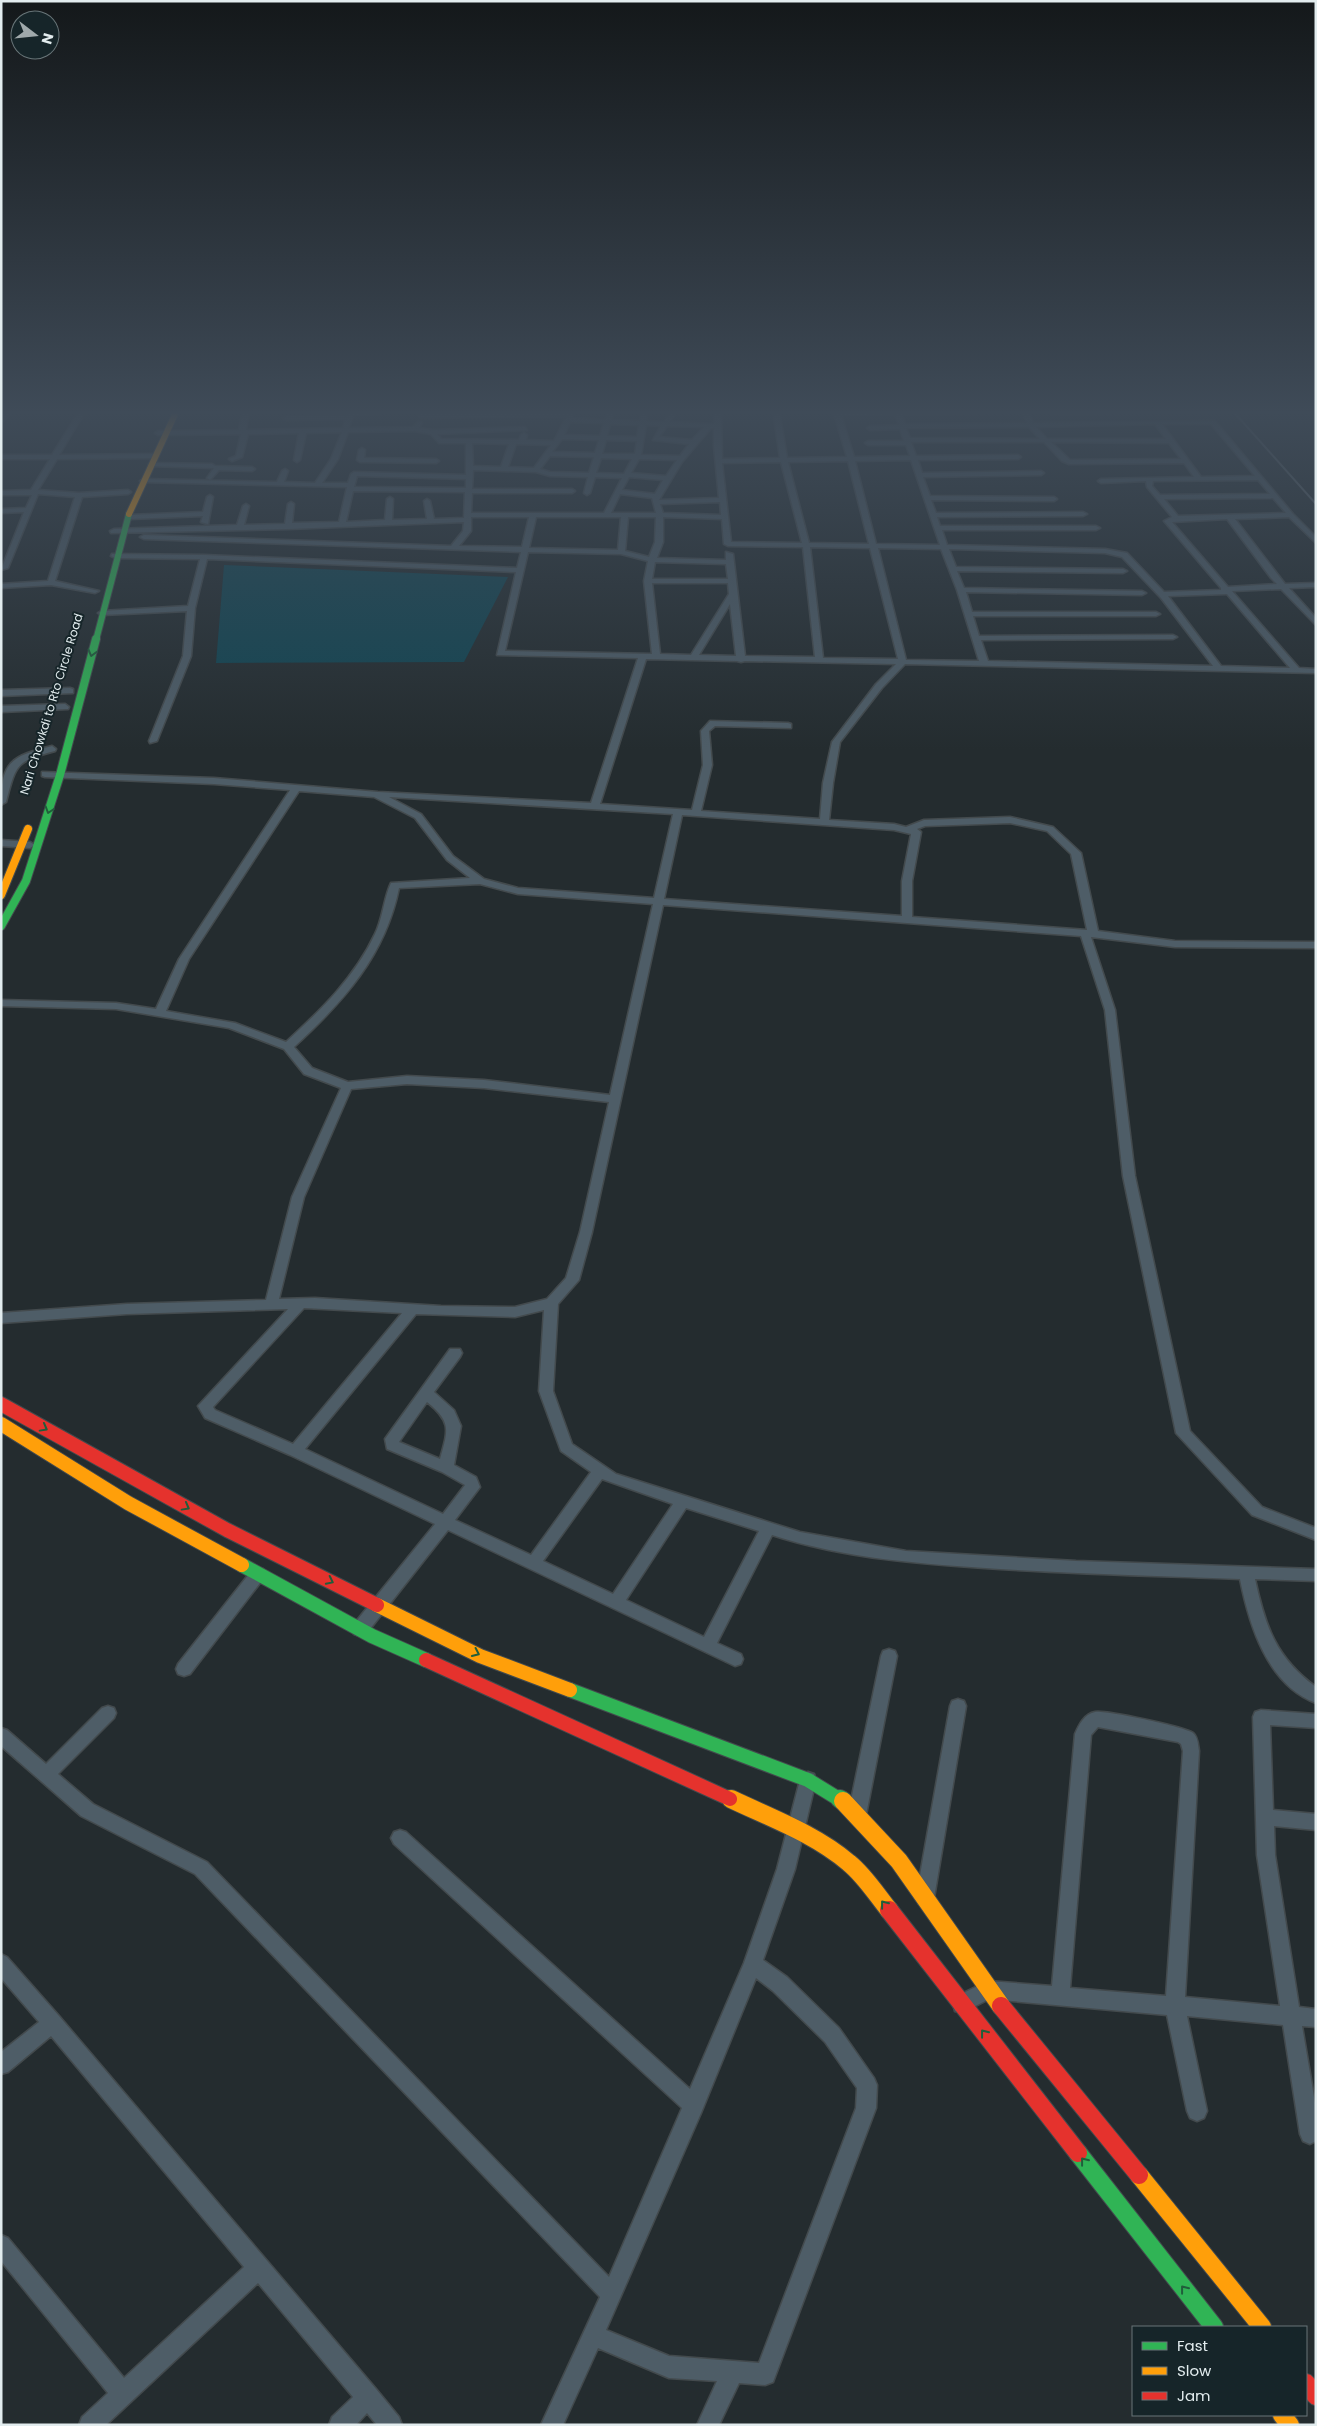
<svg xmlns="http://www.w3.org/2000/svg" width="1317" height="2426" viewBox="0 0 1317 2426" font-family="Poppins,sans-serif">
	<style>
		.green { fill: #114552 }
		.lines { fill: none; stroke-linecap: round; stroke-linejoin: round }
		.street-casing { stroke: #434a4d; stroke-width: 3 }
		.fast-far3-casing { stroke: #434a4d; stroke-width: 8 }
		.fast-far2-casing { stroke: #434a4d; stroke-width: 10 }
		.fast-far1-casing { stroke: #434a4d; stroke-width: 16 }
		.fast-casing { stroke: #434a4d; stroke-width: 20 }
		.slow-far3-casing { stroke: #434a4d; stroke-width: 8 }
		.slow-far2-casing { stroke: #434a4d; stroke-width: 10 }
		.slow-far1-casing { stroke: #434a4d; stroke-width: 16 }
		.slow-casing { stroke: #434a4d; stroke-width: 20 }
		.jam-far1-casing { stroke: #434a4d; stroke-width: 16 }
		.jam-casing { stroke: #434a4d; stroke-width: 20 }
		.street { fill: #4e5d67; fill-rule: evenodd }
		.fast-far3 { stroke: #30b455; stroke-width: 6 }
		.fast-far2 { stroke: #30b455; stroke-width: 8 }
		.fast-far1 { stroke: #30b455; stroke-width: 14 }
		.fast { stroke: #30b455; stroke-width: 18 }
		.slow-far3 { stroke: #ff9f0a; stroke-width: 6 }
		.slow-far2 { stroke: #ff9f0a; stroke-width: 8 }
		.slow-far1 { stroke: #ff9f0a; stroke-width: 14 }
		.slow { stroke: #ff9f0a; stroke-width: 18 }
		.jam-far1 { stroke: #e5322d; stroke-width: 14 }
		.jam { stroke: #e5322d; stroke-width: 18 }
		.rail { stroke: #5a646a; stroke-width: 2 }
		.oneway { stroke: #205e3b }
		.labels { text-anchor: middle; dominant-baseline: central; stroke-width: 4; stroke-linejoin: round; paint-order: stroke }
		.far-street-label { font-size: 12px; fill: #e2ecee; stroke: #162529 }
	</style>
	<rect width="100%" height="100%" fill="#242c2f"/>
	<path class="green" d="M224 565 508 577 464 662 216 663Z"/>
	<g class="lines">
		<g class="street-casing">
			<path id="street" d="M6 410H12L1 424V417Z
				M80 410H86L59 455 155 454 158 456 155 458 57 459 38 490 79 493 128 490 131 492 128 494 82 497 55 581 99 591 95 593 51 585 1 588V584L48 581 75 497 38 494 8 568 1 570 24 512 1 513V509L26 508 32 495H1V491L31 490 50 459H1V455H52Z
				M243 410H249L246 430 343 428 345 419 286 420 283 418 286 416 346 415 350 411 387 410 385 413 353 415 349 428 413 427 419 421 422 423 419 428 433 430 525 427 527 430 437 434 441 439 519 440 521 435 524 433 527 435 526 440 554 441 567 416 422 418 419 416V410H425V414L569 412 570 410H576L572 418 605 420 608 410H614L611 420 640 421 642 410H648L646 421 664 422 672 410H678L670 422 714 424 715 410H721L722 459 780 458 773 410H779L787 458 847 457 833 410H1197L1194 412 1066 414 1029 412 1033 423 1215 421 1293 514 1316 537V543L1289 517 1235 519 1285 584 1316 583V587L1289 588 1316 618V625L1281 589 1232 591 1299 668 1316 669V673L905 664 882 688 840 742 833 783 829 820 894 824 906 827 924 820 1010 817 1053 827 1081 853 1098 931 1175 941 1316 942V948L1175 947 1091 937 1115 1010 1135 1176 1190 1431 1262 1507 1316 1528V1540L1252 1515 1176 1433 1123 1176 1105 1010 1081 936 663 905 592 1232 579 1280 558 1304 553 1391 572 1444 616 1474 800 1532 906 1551 1076 1561 1316 1569V1581L1255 1579C1265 1626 1276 1658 1316 1687V1703C1267 1685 1249 1624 1240 1579 1160 1576 1080 1574 1000 1569 923 1564 846 1559 772 1535L717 1643 741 1654 743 1659 741 1664 735 1666 448 1530 366 1634 360 1636 354 1634 352 1629 354 1624 435 1524 290 1455 205 1418 198 1406 288 1309 127 1314 1 1323V1313L127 1304 266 1300 292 1197 341 1088 304 1074 284 1049 229 1028 116 1009 1 1006V1000L116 1003 156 1009 179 959 290 790 214 784 45 777 42 776V772L214 778 378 792 591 803 638 658 497 655 516 572 207 559 195 608 191 656 157 741 150 743 149 741 183 656 187 611 102 615 98 613 102 611 188 606 200 559 115 558 111 556 112 554 204 555 517 568 521 552 144 539 140 537 144 535 451 546 463 531 464 522 288 529 111 533 110 531 114 529 237 525 243 506 246 504 249 506 244 525 285 524 288 504 291 502 294 504 292 523 339 522 347 487 141 482 140 481 143 479 277 482 282 471 285 469 288 471 284 482 315 483 331 459 342 432 306 433 300 460 297 462 294 460 299 433 248 434 242 457 232 461 229 459 236 456 241 434 158 435 155 433 158 431 239 430ZM1023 413 1027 423 905 424 902 414ZM895 414 899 425 870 426 867 428 870 430 900 429 904 441H868L865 443 868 445H906L910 456 854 457 841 415ZM570 422 604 423 600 436 564 435ZM610 424 639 425 637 437 607 436ZM1155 424 1166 439H1047L1036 427ZM1162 424H1211L1255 476 1201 477ZM646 425 661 426 653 440 689 444 680 456 641 455ZM667 426 704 427 692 440 659 437ZM1029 427 1040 439 910 438 906 428ZM711 428H714V446L719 498 659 500 682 462ZM415 431 431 434 439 443H466V475L354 472 351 474 348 483H322L338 459 348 432ZM562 439 599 440 595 453 552 452ZM606 440 637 441 635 454H602ZM911 442H1044L1062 461 1069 464 1184 463 1194 477 1101 479 1098 481 1101 483 1146 481 1147 487 1172 517 1164 521 1221 588V590L1164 592 1127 553 1105 549 947 545 942 530H1096L1100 528 1096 526H940L937 517 1083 516 1087 514 1083 512 936 513 931 500 1054 501 1057 499 1054 497 930 496 923 477 1041 475 1044 473 1041 471 922 473 918 460 1018 459 1021 457 1018 455 916 456ZM1051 442 1169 443 1181 459 1070 460ZM472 443 509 444 501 467 473 466ZM516 444 551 445 534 468 508 467ZM550 456 594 457 589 473 550 472 540 469ZM601 458 632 459 624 474 596 473ZM639 459 677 460 666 476 631 473ZM911 460 940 545 876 544 855 461ZM848 461 869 544 809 543 788 462ZM781 462 802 543 731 542 722 463ZM473 470 536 472 550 476 588 477 584 493 587 495 590 493 595 477 622 478 604 513H471L472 493H572L575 491 572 489H472ZM357 476 466 479V488L354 487ZM629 477 663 480 655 494 622 490ZM1258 480 1270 494 1160 495 1152 486 1153 481ZM353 491 465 492 464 518 434 519 430 501 427 499 424 501 427 519 392 520 393 499 390 497 387 499 385 520 346 522ZM620 494 652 498 656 513H611ZM1273 498 1286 513 1178 516 1164 499ZM720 502 721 515 663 513 660 504ZM471 517H529L522 547 459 546 471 531ZM536 517H621L618 550 529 548ZM628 517H656L655 542 649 557 625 551ZM663 517 722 519 724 544 728 546 803 547 815 657 745 656 733 554 726 552V560L657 558 663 542ZM1227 519 1271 578 1277 584 1228 587 1172 522ZM810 547 870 548 898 659 823 658ZM878 548 941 549 957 590 979 661 906 660ZM949 549 1105 553 1122 557 1161 598 1213 666 988 661 981 640 1173 639 1177 637 1173 635 979 636 973 616H1156L1160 614 1156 612H972L966 592 1142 595 1146 593 1142 591 964 588 957 571 1123 573 1127 571 1123 569 956 567ZM528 552 621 554 648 561 644 581 652 654 505 651ZM655 562 726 564 728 579H652ZM652 583H728L729 594 691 655 660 654ZM1226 594H1227L1290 668 1221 666 1168 596ZM730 604 736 656 699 655ZM646 659 737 661 741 662 745 661 896 664 876 684 832 742 823 783 820 819 701 811 712 765 709 731 715 726 791 728V724L788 723 710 721 701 731 703 765 692 810 600 804ZM299 791 374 797 415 818 447 860 470 878 391 883C384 897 383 918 375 934 355 977 321 1010 286 1042L235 1023 166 1011 189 959ZM389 797 673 814 654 898 518 888 484 879 453 856 421 814ZM682 815 894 830 911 834 902 881V916L664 899ZM1010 823 1047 831 1071 854 1087 930 912 917V881L921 832 917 829 925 826ZM480 884 518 894 653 904 610 1095 484 1080 407 1076 348 1082 312 1068 294 1047C344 1001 385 956 399 888ZM407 1084 484 1088 609 1102 580 1232 566 1278 547 1299 515 1307 441 1306 315 1298 279 1299 304 1197 351 1089ZM304 1308 402 1313 293 1444 215 1410 213 1407ZM544 1310 539 1391 561 1451 591 1472 531 1555 455 1520 480 1487 476 1477 454 1465 461 1426 454 1410 434 1392 460 1357 462 1353 460 1349H450L385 1439 387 1449 442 1472 465 1485 443 1514 305 1449 416 1314 515 1317ZM427 1402C452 1422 448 1430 440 1459L399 1442ZM602 1479 673 1504 613 1594 543 1561ZM686 1508 759 1531 704 1637 626 1600Z
				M362 448 365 450 364 458 436 459 439 461 436 463 360 462 357 460 359 450Z
				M151 463 212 464 215 466 252 467 255 469 252 471 219 470 210 480 207 478 214 468 149 466V464Z
				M210 495 213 497 208 524 201 522 203 516 130 519 126 517 130 515 203 512 207 497Z
				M70 688 73 689V693L1 696V690Z
				M65 704 69 707 68 709 1 712V706Z
				M52 746 56 749 55 751C16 761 16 764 6 802L1 805C1 761 12 756 52 746Z
				M1 840 30 842 35 845 30 848 1 846Z
				M258 1568 263 1569 266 1574 263 1579 190 1674 184 1676 178 1674 176 1669 178 1664 253 1569Z
				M889 1649 895 1651 897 1656 866 1815 863 1821 857 1823 851 1821 848 1815 881 1656 883 1651Z
				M958 1699 964 1701 966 1706 934 1898 931 1904 925 1907 919 1904 916 1898 950 1706 952 1701Z
				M108 1706 114 1708 116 1713 114 1718 58 1774 93 1804 207 1862 609 2277 682 2108 394 1844 391 1838 394 1832 400 1830 406 1832 690 2089 744 1963 777 1869 800 1780 802 1774 808 1772 814 1774 816 1780 795 1869 763 1960 787 1977 839 2028 874 2078 877 2085 876 2108 773 2382 765 2385 739 2383 719 2425H697L717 2381 669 2378 598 2348 563 2425H541L600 2297 195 1874 81 1816 1 1746V1728L7 1730 46 1764 102 1708ZM756 1978 773 1991 825 2042 857 2088 856 2108 759 2363 669 2356 606 2330 701 2113Z
				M1261 1710 1316 1714V1728L1270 1725 1273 1810 1316 1814V1830L1274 1826 1275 1855 1299 2007 1316 2009V2027L1302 2026 1316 2109V2141L1310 2144 1303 2141 1300 2134 1283 2025 1187 2016 1207 2111 1204 2118 1197 2121 1190 2118 1187 2111 1167 2015 989 1999 962 2013 955 2011 953 2004 955 1997 988 1981 1052 1986 1075 1734C1079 1725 1084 1714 1095 1712 1105 1710 1185 1727 1193 1733 1198 1737 1198 1745 1199 1751L1185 1997 1280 2006 1257 1855 1253 1717 1255 1712ZM1098 1727 1178 1742 1181 1744 1183 1751 1166 1996 1070 1988 1091 1735Z
				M1 1954 7 1957 59 2016 376 2389 399 2417 402 2425H377L367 2413 356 2425H329L332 2417 353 2397 258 2283 106 2425H79L82 2417 108 2393 1 2261V2235L8 2238 124 2378 244 2267 51 2036 8 2072 1 2074V2052L39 2022 1 1978Z"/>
		</g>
		<g class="fast-far3-casing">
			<path id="fast-far3" d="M96 640 129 514"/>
		</g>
		<g class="fast-far2-casing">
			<path id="fast-far2" d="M1 926 26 881 60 775 96 639"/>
		</g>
		<g class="fast-far1-casing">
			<path id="fast-far1" d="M242 1565 372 1636 426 1660
				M570 1690 808 1780 842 1801"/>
		</g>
		<g class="fast-casing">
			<path id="fast" d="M840 1799 843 1801
				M1078 2153 1214 2327"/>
		</g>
		<g class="slow-far3-casing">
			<path id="slow-far3" d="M129 514 177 410"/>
		</g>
		<g class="slow-far2-casing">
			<path id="slow-far2" d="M1 895 28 829"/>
		</g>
		<g class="slow-far1-casing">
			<path id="slow-far1" d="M1 1424 128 1503 242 1565
				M377 1605 480 1656 570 1690
				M730 1799 733 1801"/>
		</g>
		<g class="slow-casing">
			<path id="slow" d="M731 1799C771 1818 815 1834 849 1863 865 1876 876 1894 889 1910
				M843 1801 899 1861 1001 2006
				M1139 2175 1262 2327
				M1282 2415 1290 2425"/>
		</g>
		<g class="jam-far1-casing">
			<path id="jam-far1" d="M1 1404 227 1530 377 1605
				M426 1660 730 1799"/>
		</g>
		<g class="jam-casing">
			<path id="jam" d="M889 1910 1078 2153
				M1001 2006 1139 2175
				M1306 2383 1316 2396"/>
		</g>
		<use href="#street" class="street"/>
		<use href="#fast-far3" class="fast-far3"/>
		<use href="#fast-far2" class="fast-far2"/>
		<use href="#fast-far1" class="fast-far1"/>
		<use href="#fast" class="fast"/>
		<use href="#slow-far3" class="slow-far3"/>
		<use href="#slow-far2" class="slow-far2"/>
		<use href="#slow-far1" class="slow-far1"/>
		<use href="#slow" class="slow"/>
		<use href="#jam-far1" class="jam-far1"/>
		<use href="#jam" class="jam"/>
		<path class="rail" d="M1232 410 1316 504"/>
	</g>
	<defs><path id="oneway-chevron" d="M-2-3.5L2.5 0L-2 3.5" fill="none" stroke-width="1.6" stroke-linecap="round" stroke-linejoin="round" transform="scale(1.25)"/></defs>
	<g class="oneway">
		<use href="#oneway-chevron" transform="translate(92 653) rotate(105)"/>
		<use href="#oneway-chevron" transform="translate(49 810) rotate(108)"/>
		<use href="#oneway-chevron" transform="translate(44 1428) rotate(29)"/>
		<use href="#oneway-chevron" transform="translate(186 1507) rotate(29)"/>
		<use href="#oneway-chevron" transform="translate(330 1581) rotate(26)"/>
		<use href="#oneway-chevron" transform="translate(476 1653) rotate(25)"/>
		<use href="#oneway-chevron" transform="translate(884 1904) rotate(-128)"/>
		<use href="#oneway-chevron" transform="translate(984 2033) rotate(-128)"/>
		<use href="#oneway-chevron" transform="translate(1084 2161) rotate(-128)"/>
		<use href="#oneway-chevron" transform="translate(1184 2289) rotate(-128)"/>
	</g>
	<linearGradient id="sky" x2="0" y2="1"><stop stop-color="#14181a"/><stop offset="0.55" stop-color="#3f4b58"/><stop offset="1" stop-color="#3f4b58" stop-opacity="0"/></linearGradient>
	<rect width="1317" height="750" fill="url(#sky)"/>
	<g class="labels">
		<g class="far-street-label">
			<text transform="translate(51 704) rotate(-73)">Nari Chowkdi to Rto Circle Road</text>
		</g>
	</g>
	<rect width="1317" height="2426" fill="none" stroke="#e2ecee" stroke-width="5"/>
	<rect x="1132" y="2326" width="175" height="90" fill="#162529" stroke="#687578"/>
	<rect x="1142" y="2342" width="25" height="8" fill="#30b455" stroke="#687578"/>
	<text x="1177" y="2351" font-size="15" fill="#e2ecee">Fast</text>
	<rect x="1142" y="2367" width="25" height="8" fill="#ff9f0a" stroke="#687578"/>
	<text x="1177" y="2376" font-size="15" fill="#e2ecee">Slow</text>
	<rect x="1142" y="2392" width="25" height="8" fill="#e5322d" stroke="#687578"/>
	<text x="1177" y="2401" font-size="15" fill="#e2ecee">Jam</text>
	<g transform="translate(35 35) rotate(106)"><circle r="24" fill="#162529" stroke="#687578"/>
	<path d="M0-4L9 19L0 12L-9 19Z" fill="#a0a9ab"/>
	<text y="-8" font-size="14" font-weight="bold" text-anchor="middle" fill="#e2ecee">N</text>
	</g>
</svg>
